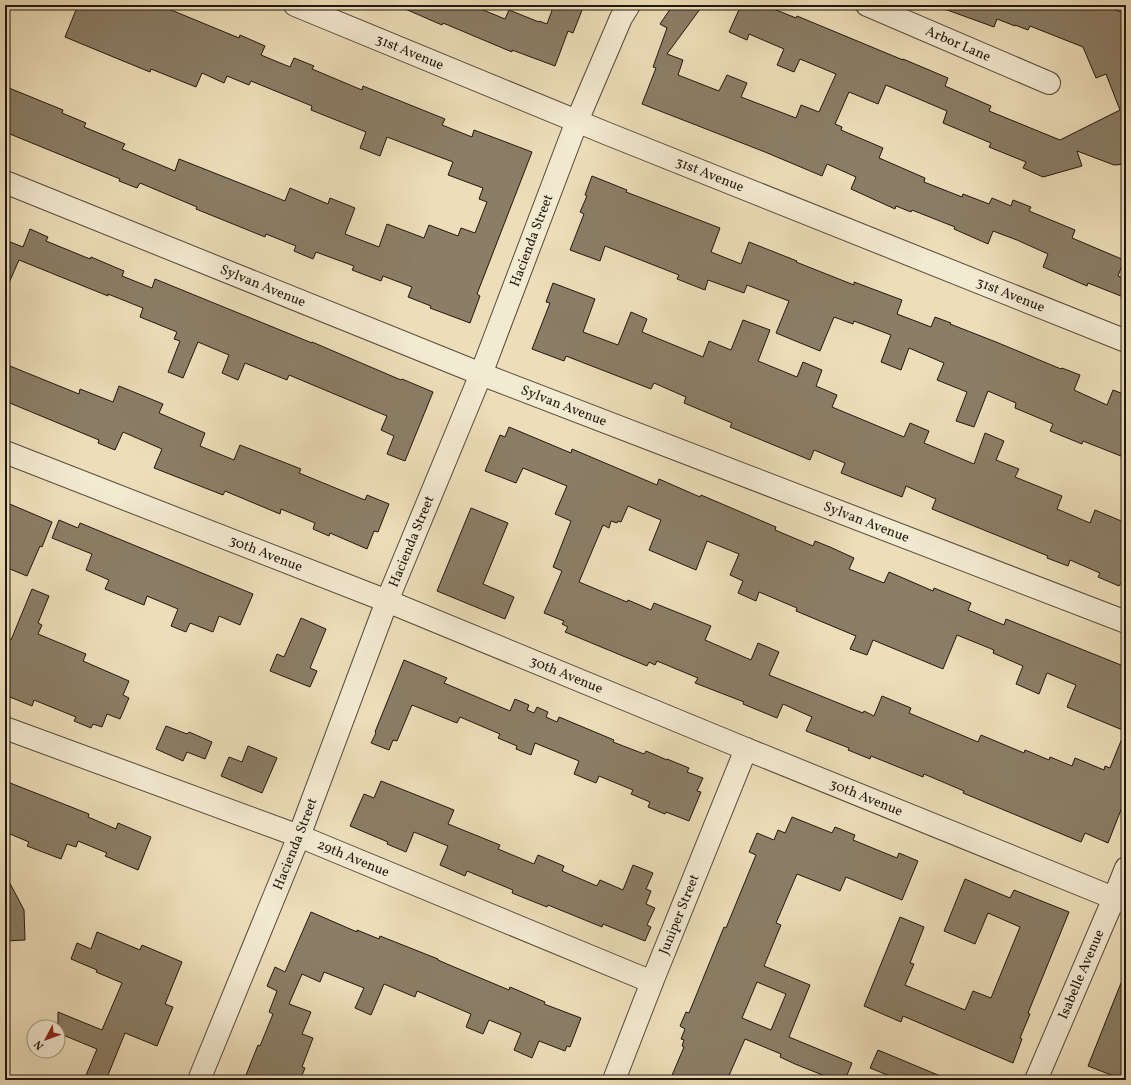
<svg xmlns="http://www.w3.org/2000/svg" width="1131" height="1085" viewBox="0 0 1131 1085" font-family="Vollkorn,serif">
	<style>
		.building { fill: #8b7e67; stroke: #21170e; fill-rule: evenodd }
		.lines { fill: none; stroke-linecap: round; stroke-linejoin: round }
		.minor-casing { stroke: #544939; stroke-width: 24 }
		.minor { stroke: #f3ead2; stroke-width: 22 }
		.labels { text-anchor: middle; dominant-baseline: central; stroke-width: 3; stroke-linejoin: round; paint-order: stroke }
		.street-label { font-size: 14px; fill: #21170e; stroke: #f3ead2 }
	</style>
	<rect width="100%" height="100%" fill="#eddeb9"/>
	<filter id="stains"><feTurbulence type="fractalNoise" baseFrequency=".005" numOctaves="4"/><feColorMatrix values="0 0 0 0 .2 0 0 0 0 .09 0 0 0 0 .02 0 0 0 .5 -.17"/></filter>
	<radialGradient id="worn" r=".72"><stop offset=".6" stop-color="#630" stop-opacity="0"/><stop offset="1" stop-color="#630" stop-opacity=".3"/></radialGradient>
	<path class="building" d="M78 5H159L239 38 240 35 265 46 261 55 290 67 294 58 314 66 312 69 362 90 363 86 445 119 442 125 472 137 474 130 532 152 477 294 480 296 470 323 430 308 431 306 408 297 412 287 383 276 381 281 352 270 354 266 316 252 313 259 294 251 296 246 266 234 265 237 196 209 197 207 140 183 137 188 119 181 120 179 5 132V97L9 88 63 110 62 113 86 123 84 127 125 144 122 149 175 171 179 159 285 201 290 188 328 204 330 198 355 208 345 234 379 247 387 224 424 238 429 225 458 236 461 228 475 233 487 202 479 199 483 188 448 175 453 162 387 137 380 156 360 148 366 132 311 110 312 106 251 81 249 85 227 76 224 83 202 73 196 87 151 69 150 72 111 56 65 37Z
		M396 5H471L505 19 509 10 539 22V21L547 24 554 5H584L573 33 568 31 555 66 512 50V52L443 23 442 25Z
		M673 5H703L667 54 683 60 678 75 719 91 727 75 747 83 741 97 796 118 801 105 819 112 836 74 800 59 794 72 777 65 784 49 749 34 747 40 729 32 741 5H764L796 18 797 16 903 60V59L948 78 945 86 991 106 989 111 1060 140 1120 110 1106 74 1096 78 1083 47 1030 26 1028 30 1015 25V26L997 19 994 27 939 7 940 5H1103L1126 14V164L1114 165 1077 151 1082 166 1043 177 1023 168 1026 162 989 147 991 143 943 123 947 111 886 85 878 104 849 92 835 124 842 127 841 130 883 148 879 158 925 178 924 182 962 197 963 194 989 204 992 198 1011 206 1013 200 1031 207 1029 211 1075 230 1072 238 1124 260 1118 276 1126 279V298L1088 283 1087 286 1043 267 1048 254 1017 240 993 231 988 244 954 229 955 227 912 210 911 212 896 206 895 209 851 189 856 177 827 164 822 176 765 152 642 104 656 68 653 67 667 28 660 24Z
		M592 176 627 190 626 192 720 228 711 252 741 264 749 242 797 261 796 262 854 285V282L902 300 897 314 931 327 935 317 951 323 950 324 996 342 1061 369 1062 368 1080 375 1074 390 1107 405 1113 390 1126 395V458L1083 441 1082 444 1050 431 1053 424 1015 408 1016 403 988 391 974 427 956 421 967 392 937 380 944 363 909 348 901 370 881 362 891 335 854 321 853 324 834 317 820 351 776 333 789 301 747 285 744 293 708 280 705 290 677 279 679 275 605 246 600 261 570 250 584 214 580 212 587 196 585 195Z
		M30 229 48 237 46 241 90 259 91 257 124 271 122 276 152 288 155 279 312 343V342L401 380 402 379 433 392 405 461 387 454 394 436 381 430 387 416 289 375 287 380 245 363 238 380 222 373 229 355 198 342 183 378 168 372 180 341 174 339 177 332 140 317 143 308 108 294V296L19 260 5 292V240L23 247Z
		M553 283 595 299 583 332 618 345 631 312 647 319 642 332 703 357 709 341 731 350 743 320 770 330 758 361 797 377 803 362 822 370 816 386 837 395 832 407 904 437 910 423 929 431 924 443 974 464 985 433 1004 441 996 460 1019 469 1015 477 1062 496 1057 509 1090 523 1095 510 1126 523V585L1121 583 1119 586 1098 577 1100 573 1070 560 1068 566 1047 558 1048 556 932 509 936 499 906 486 902 497 841 473 845 463 814 450 810 460 730 427 732 423 684 403 686 397 654 383 651 389 566 356 564 361 532 349 550 303 546 302Z
		M5 364 79 394 80 389 113 402 119 386 163 404 159 413 205 433 200 446 234 460 240 445 301 469 299 473 355 496 365 500 367 495 389 504 378 532 374 531 367 549 330 533 329 536 313 529 315 523 281 509 280 514 225 491 223 495 154 468 162 449 123 432 115 450 98 443 99 440 5 401Z
		M509 427 571 453 572 449 657 485 659 479 700 497 701 495 776 527 775 530 813 546 815 541 830 547 854 558 849 569 884 583 889 572 933 591 934 588 971 603 968 610 1004 625 1006 619 1126 667V797L1108 843 1085 833 1081 842 963 793 964 791 924 774 923 777 871 756 870 759 848 750 849 748 806 731 812 717 783 704 777 718 743 704 744 702 695 683 698 678 657 661 655 665 649 662 647 666 565 632 568 627 562 624 564 621 544 613 562 571 553 567 571 521 555 514 567 486 523 468 516 483 485 471 500 435 505 437ZM628 506 661 520 649 550 696 570 707 541 739 554 730 575 743 581 738 593 756 601 759 592 797 608 796 611 856 636 850 649 867 655 873 640 943 669 957 635 994 650 993 653 1023 666 1016 684 1039 694 1047 673 1076 685 1067 707 1125 731 1110 768 1105 766 1104 770 1075 758 1072 766 1050 757 1049 760 1025 750 1024 753 981 735 978 742 909 713 911 708 882 696 874 716 864 711 863 713 769 675 779 652 758 643 751 660 705 640 711 626 654 603 651 610 628 600 627 602 579 582 603 525 609 528 611 521 617 523 618 521 621 522Z
		M5 502 52 522 42 547 40 546 27 576 5 567Z
		M471 508 508 523 483 584 514 597 505 619 437 591Z
		M59 520 78 528 80 523 253 594 240 625 219 616 213 632 190 623 186 632 171 626 178 609 147 596 144 605 105 589 109 580 86 570 92 554 52 538Z
		M32 589 49 596 38 623 42 625 38 634 86 654 83 661 129 681 123 695 129 698 120 719 107 714 102 727 93 724 91 728 74 721 76 717 34 700 32 706 5 695V637L11 640Z
		M301 618 326 629 310 668 317 671 310 687 270 671 277 654 284 657Z
		M404 660 447 678 444 683 510 711 515 699 529 705 527 710 534 713 537 707 548 712 546 717 557 722 559 717 614 740 613 742 644 754 646 751 667 760V759L689 768 687 772 703 778 697 791 701 792 689 821 666 812 665 814 648 807 650 802 631 794 633 790 599 776 596 783 574 774 579 761 535 743 531 755 516 749 517 746 498 738 500 734 460 717 457 723 412 705 397 741 393 740 389 750 371 743 376 733 375 732Z
		M166 726 187 734 189 732 212 742 205 759 187 752 183 761 156 749Z
		M248 746 277 758 262 793 221 776 229 757 242 762Z
		M5 781 89 814 88 817 116 829 118 823 151 837 138 870 105 856 107 853 78 841 76 847 67 844 61 859 27 846 29 842 5 832Z
		M381 781 454 810 448 824 500 845 498 849 534 864 538 855 564 866 562 871 597 886 600 880 623 890 633 865 653 873 646 889 651 891 646 904 655 908 647 925 651 927 645 941 603 924 602 927 548 905 547 907 512 893 513 890 467 871 465 876 440 865 448 846 414 832 406 852 387 844 388 842 350 826 364 794 374 798Z
		M792 817 832 833 835 827 855 835 853 840 897 858 899 853 918 861 902 900 846 877 840 891 797 874 776 923 781 925 764 966 810 985 789 1037 852 1063 845 1080H835L795 1064 780 1057 781 1054 745 1039 727 1080H670L684 1047 682 1046 684 1040 681 1039 685 1029 680 1026 686 1012 689 1013 724 927 726 928 756 855 749 852 757 833 774 840 778 830 785 833ZM757 982 786 994 771 1030 742 1018Z
		M5 874 24 910 25 940 5 941Z
		M965 879 1010 898 1014 890 1069 912 1028 1013 1030 1014 1020 1038 1022 1039 1013 1063 903 1016 901 1022 864 1006 900 917 924 927 910 963 914 964 905 985 965 1010 973 991 991 998 1020 927 988 913 975 944 944 931Z
		M311 912 357 932V930L379 939 380 936 438 959V960L447 964 509 990 510 987 545 1002 544 1004 581 1018 570 1047 567 1046 565 1051 539 1041 532 1058 514 1050 521 1033 489 1020 483 1034 466 1027 471 1014 417 991 415 997 384 984 371 1015 355 1008 364 988 324 972 320 982 302 974 289 1004 311 1012 302 1034 313 1038 302 1067 305 1068 300 1080H244L258 1045 260 1046 273 1014 269 1012 277 991 267 986 275 967 285 972Z
		M97 932 140 950 142 945 182 962 165 1004 173 1007 157 1046 125 1033 106 1080H84L97 1049 58 1033V1012L102 1030 122 983 96 972 97 970 71 959 77 943 91 949Z
		M1125 973 1126 1080H1124L1088 1066Z
		M878 1050 950 1080H900L870 1068Z"/>
	<g class="lines">
		<g class="minor-casing">
			<g id="minor">
				<path id="s1" d="M295 5 608 134 1126 341"/>
				<path id="s2" d="M867 5 1049 83"/>
				<path id="s3" d="M5 182 481 374 1126 622"/>
				<path id="s4" d="M5 452 387 601 746 749 1126 903"/>
				<path id="s5" d="M5 728 299 836 652 982"/>
				<path id="s6" d="M199 1080 299 836 387 601 481 374 577 121 621 18 629 5"/>
				<path id="s7" d="M614 1080 652 982 746 749"/>
				<path id="s8" d="M1036 1080 1114 898 1126 868"/>
			</g>
		</g>
		<use href="#minor" class="minor"/>
	</g>
	<g class="labels">
		<g class="street-label">
			<text stroke="none"><textPath href="#s2" startOffset="99">Arbor Lane</textPath></text>
			<text stroke="none"><textPath href="#s1" startOffset="124">31st Avenue</textPath></text>
			<text stroke="none"><textPath href="#s1" startOffset="448">31st Avenue</textPath></text>
			<text stroke="none"><textPath href="#s6" startOffset="903">Hacienda Street</textPath></text>
			<text stroke="none"><textPath href="#s3" startOffset="278">Sylvan Avenue</textPath></text>
			<text stroke="none"><textPath href="#s1" startOffset="772">31st Avenue</textPath></text>
			<text stroke="none"><textPath href="#s3" startOffset="602">Sylvan Avenue</textPath></text>
			<text stroke="none"><textPath href="#s3" startOffset="926">Sylvan Avenue</textPath></text>
			<text stroke="none"><textPath href="#s6" startOffset="579">Hacienda Street</textPath></text>
			<text stroke="none"><textPath href="#s4" startOffset="280">30th Avenue</textPath></text>
			<text stroke="none"><textPath href="#s4" startOffset="604">30th Avenue</textPath></text>
			<text stroke="none"><textPath href="#s4" startOffset="928">30th Avenue</textPath></text>
			<text stroke="none"><textPath href="#s6" startOffset="255">Hacienda Street</textPath></text>
			<text stroke="none"><textPath href="#s5" startOffset="372">29th Avenue</textPath></text>
			<text stroke="none"><textPath href="#s7" startOffset="178">Juniper Street</textPath></text>
			<text stroke="none"><textPath href="#s8" startOffset="115">Isabelle Avenue</textPath></text>
		</g>
	</g>
	<rect width="1131" height="1085" fill="none" stroke="#eddeb9" stroke-width="20"/>
	<rect x="6" y="6" width="1119" height="1073" fill="none" stroke="#21170e" stroke-width="2"/>
	<rect x="10" y="10" width="1111" height="1065" fill="none" stroke="#21170e"/>
	<g transform="translate(46 1039) rotate(229)"><circle r="19" fill="#f3ead2" stroke="#9f9684"/>
	<path d="M0-3L7 15L0 10L-7 15Z" fill="#8f2418"/>
	<text y="-6" font-size="11" font-weight="bold" text-anchor="middle" fill="#21170e">N</text>
	</g>
	<rect width="100%" height="100%" filter="url(#stains)"/>
	<rect width="100%" height="100%" fill="url(#worn)"/>
</svg>
